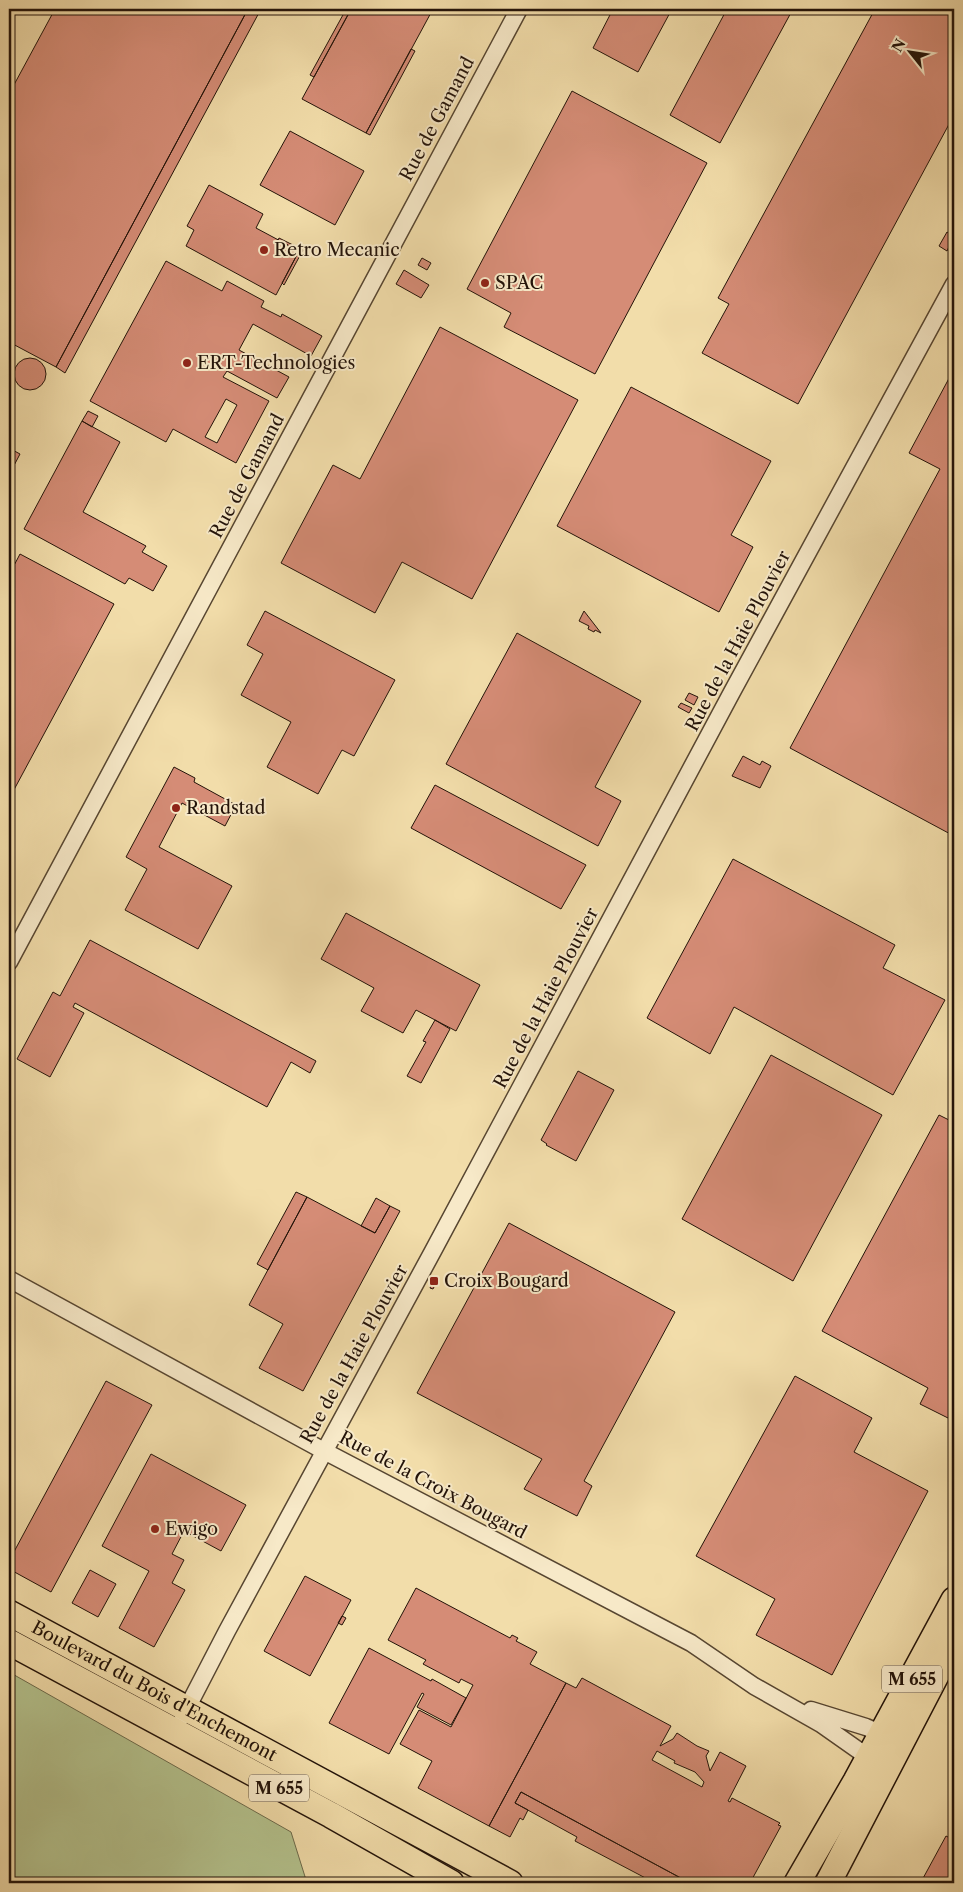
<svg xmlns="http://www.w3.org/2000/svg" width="963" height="1892" viewBox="0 0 963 1892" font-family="'Libre Caslon Text',serif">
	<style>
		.green { fill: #b4c28d; stroke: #6c6a4b }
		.building { fill: #d58c76; stroke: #231309; fill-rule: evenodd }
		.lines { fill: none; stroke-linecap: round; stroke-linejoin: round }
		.minor-casing { stroke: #574631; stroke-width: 19 }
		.primary-casing { stroke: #231309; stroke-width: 28 }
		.minor { stroke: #f7e9c8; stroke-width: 16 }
		.primary { stroke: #f2ddaa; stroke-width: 25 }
		.poi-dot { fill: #8f2418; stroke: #f7e9c8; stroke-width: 2 }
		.labels { text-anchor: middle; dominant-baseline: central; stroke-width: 4; stroke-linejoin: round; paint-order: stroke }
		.shield { fill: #f7e9c8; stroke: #635342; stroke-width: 1 }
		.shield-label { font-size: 16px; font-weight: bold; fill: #231309 }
		.street-label { font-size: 18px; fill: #231309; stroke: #f7e9c8 }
		.poi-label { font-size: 18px; fill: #231309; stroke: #f7e9c8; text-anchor: start }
	</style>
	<rect width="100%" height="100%" fill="#f2ddaa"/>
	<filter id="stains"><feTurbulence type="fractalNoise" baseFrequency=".004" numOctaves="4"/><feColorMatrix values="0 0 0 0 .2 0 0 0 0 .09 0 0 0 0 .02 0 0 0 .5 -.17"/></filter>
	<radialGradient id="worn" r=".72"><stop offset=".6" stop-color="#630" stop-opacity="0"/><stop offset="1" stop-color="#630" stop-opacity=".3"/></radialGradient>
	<path class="green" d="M9 1672 291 1832 307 1883H9Z"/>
	<path class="building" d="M55 9H248L56 367 9 342V94Z
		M248 9H261L65 373 56 367Z
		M351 9H433L366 133 302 99Z
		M613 9H672L638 72 593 48Z
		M727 9H793L720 143 670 115Z
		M875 9H954V115L798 404 702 353 729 304 718 298Z
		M344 13 348 15 314 77 310 75Z
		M411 49 415 51 370 135 366 133Z
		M572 91 707 163 595 374 504 327 511 313 467 289Z
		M290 131 364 171 335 225 260 185Z
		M209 185 263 214 256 228 299 251 276 295 186 246 194 230 187 226Z
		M947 232 954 236 947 251 939 246Z
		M279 238 303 250 284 285 282 283 299 251 278 240Z
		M422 258 431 263 427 270 418 265Z
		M166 261 222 291 227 281 264 301 261 307 281 317 282 314 322 336 311 356 253 324 239 350 289 377 277 398 227 371 223 377 269 401 236 463 173 429 166 442 90 401ZM226 399 237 405 217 443 205 437Z
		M404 270 429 285 421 298 396 284Z
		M440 327 578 400 472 599 402 562 375 613 281 563 333 465 360 479Z
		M14 374a16 16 0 1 1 32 0a16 16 0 1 1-32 0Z
		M954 369V836L790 748 940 469 909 453Z
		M631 387 771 461 731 535 753 547 719 612 557 526Z
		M88 411 98 416 92 427 82 421Z
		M82 421 120 442 83 512 146 546 142 552 167 566 153 591 129 578 125 584 24 529Z
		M9 448 20 454 9 475Z
		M20 554 114 604 9 799V575Z
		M265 611 395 680 354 756 342 750 318 794 267 767 291 722 241 695 263 654 247 645Z
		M584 611 601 633 595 630 594 632 588 629 589 626 579 621Z
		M517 633 641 701 595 787 621 801 598 846 446 764Z
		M689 693 698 697 694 705 685 700Z
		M681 703 692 708 689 713 678 707Z
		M743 756 760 765 762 761 771 766 760 788 732 776Z
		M174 767 195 778 194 782 236 805 225 826 182 803 159 847 232 886 198 949 125 910 147 869 126 857Z
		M435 785 586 865 561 909 411 828Z
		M733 859 895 945 883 968 945 1000 893 1095 734 1007 710 1054 647 1018Z
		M346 913 480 985 456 1031 416 1010 403 1033 361 1011 374 988 321 959Z
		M90 940 316 1061 310 1073 291 1062 267 1107 75 1003 73 1007 84 1013 50 1077 17 1059 53 992 60 996Z
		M435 1020 450 1029 421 1083 407 1076 426 1042 423 1041Z
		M771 1055 882 1115 793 1281 682 1219Z
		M578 1071 614 1090 576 1161 546 1145 547 1144 541 1140Z
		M939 1115 951 1121 954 1116V1421L920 1404 928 1388 822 1331Z
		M296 1192 307 1197 268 1270 257 1264Z
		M307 1197 375 1233 390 1206 400 1211 303 1391 259 1368 283 1324 249 1305Z
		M376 1198 390 1206 375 1233 361 1226Z
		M509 1223 675 1312 584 1481 592 1486 577 1516 524 1489 542 1459 417 1393Z
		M434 1279 437 1281 433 1289 430 1288Z
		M795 1376 872 1418 854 1452 928 1491 832 1675 756 1635 775 1599 696 1556Z
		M106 1381 152 1405 51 1592 9 1569V1561Z
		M151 1454 246 1505 221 1551 184 1531 172 1554 184 1560 172 1583 185 1590 154 1647 119 1628 149 1571 102 1546Z
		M90 1570 116 1584 98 1617 72 1603Z
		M305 1576 351 1600 310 1676 264 1651Z
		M416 1588 510 1638 512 1635 518 1638 516 1641 537 1652 530 1664 566 1683 489 1826 418 1788 432 1761 400 1744 419 1710 451 1727 473 1685 461 1679 459 1683 423 1664 426 1660 388 1640Z
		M342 1616 346 1618 342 1625 338 1623Z
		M369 1648 431 1681 432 1679 466 1698 451 1725 417 1707 424 1694 422 1693 389 1754 329 1723Z
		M582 1678 671 1726 660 1746 673 1739 677 1733 697 1746 709 1751 706 1756 710 1771 720 1752 746 1766 728 1801 730 1802 732 1798 780 1823 778 1825 781 1826 750 1883H690L521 1792 515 1803 528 1810 523 1820 520 1818 510 1837 489 1826 566 1683 576 1688ZM657 1751 675 1761 674 1763 695 1772 704 1782 702 1787 652 1760Z
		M521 1792 690 1883H655L575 1841 577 1837 515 1803Z
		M946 1836 954 1840V1883H924L921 1882Z"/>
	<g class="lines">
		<g class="minor-casing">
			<path id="minor" d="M9 962 519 9
				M9 1279 324 1451 691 1643 754 1686 821 1724 875 1762
				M811 1710 866 1727 889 1737
				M183 1716 227 1631 433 1251 732 692 954 284"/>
		</g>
		<g class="primary-casing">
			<g id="primary">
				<path id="s1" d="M9 1613 510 1883"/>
				<path d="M9 1642 331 1815 451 1883"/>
				<path d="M797 1883 856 1781 954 1600"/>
				<path d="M828 1883 954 1641"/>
			</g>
		</g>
		<use href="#minor" class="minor"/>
		<use href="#primary" class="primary"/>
	</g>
	<g class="poi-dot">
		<circle cx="264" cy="250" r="5"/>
		<circle cx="485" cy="283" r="5"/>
		<circle cx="187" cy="363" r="5"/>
		<circle cx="176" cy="808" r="5"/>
		<rect x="429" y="1276" width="10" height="10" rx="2.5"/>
		<circle cx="155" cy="1529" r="5"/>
	</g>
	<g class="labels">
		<g class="shield">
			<rect x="882" y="1665.5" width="60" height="27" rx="4"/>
			<rect x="249" y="1774.5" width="60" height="27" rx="4"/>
		</g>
		<g class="shield-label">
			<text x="912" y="1679">M 655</text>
			<text x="279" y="1788">M 655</text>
		</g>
		<g class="street-label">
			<text transform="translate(437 119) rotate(-62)">Rue de Gamand</text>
			<text transform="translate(247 476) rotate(-62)">Rue de Gamand</text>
			<text transform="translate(738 641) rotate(-62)">Rue de la Haie Plouvier</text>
			<text transform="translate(546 998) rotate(-62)">Rue de la Haie Plouvier</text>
			<text transform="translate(354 1354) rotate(-61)">Rue de la Haie Plouvier</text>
			<text transform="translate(433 1485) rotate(28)">Rue de la Croix Bougard</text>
			<text stroke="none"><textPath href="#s1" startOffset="165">Boulevard du Bois d'Enchemont</textPath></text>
		</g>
		<g class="poi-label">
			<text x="274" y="250">Retro Mecanic</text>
			<text x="495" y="283">SPAC</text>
			<text x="197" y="363">ERT-Technologies</text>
			<text x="186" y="808">Randstad</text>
			<text x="444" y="1281">Croix Bougard</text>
			<text x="165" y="1529">Ewigo</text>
		</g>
	</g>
	<rect width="963" height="1892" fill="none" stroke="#f2ddaa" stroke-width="30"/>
	<rect x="10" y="10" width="943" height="1872" fill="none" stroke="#231309" stroke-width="2.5"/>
	<rect x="15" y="15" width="933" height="1862" fill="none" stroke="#231309"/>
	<g transform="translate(910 52) rotate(300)" stroke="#f7e9c8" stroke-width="4" paint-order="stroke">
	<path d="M0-4L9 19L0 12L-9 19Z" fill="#231309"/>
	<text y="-8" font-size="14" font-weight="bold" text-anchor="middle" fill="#231309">N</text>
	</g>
	<rect width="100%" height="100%" filter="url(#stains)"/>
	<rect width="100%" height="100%" fill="url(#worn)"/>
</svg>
